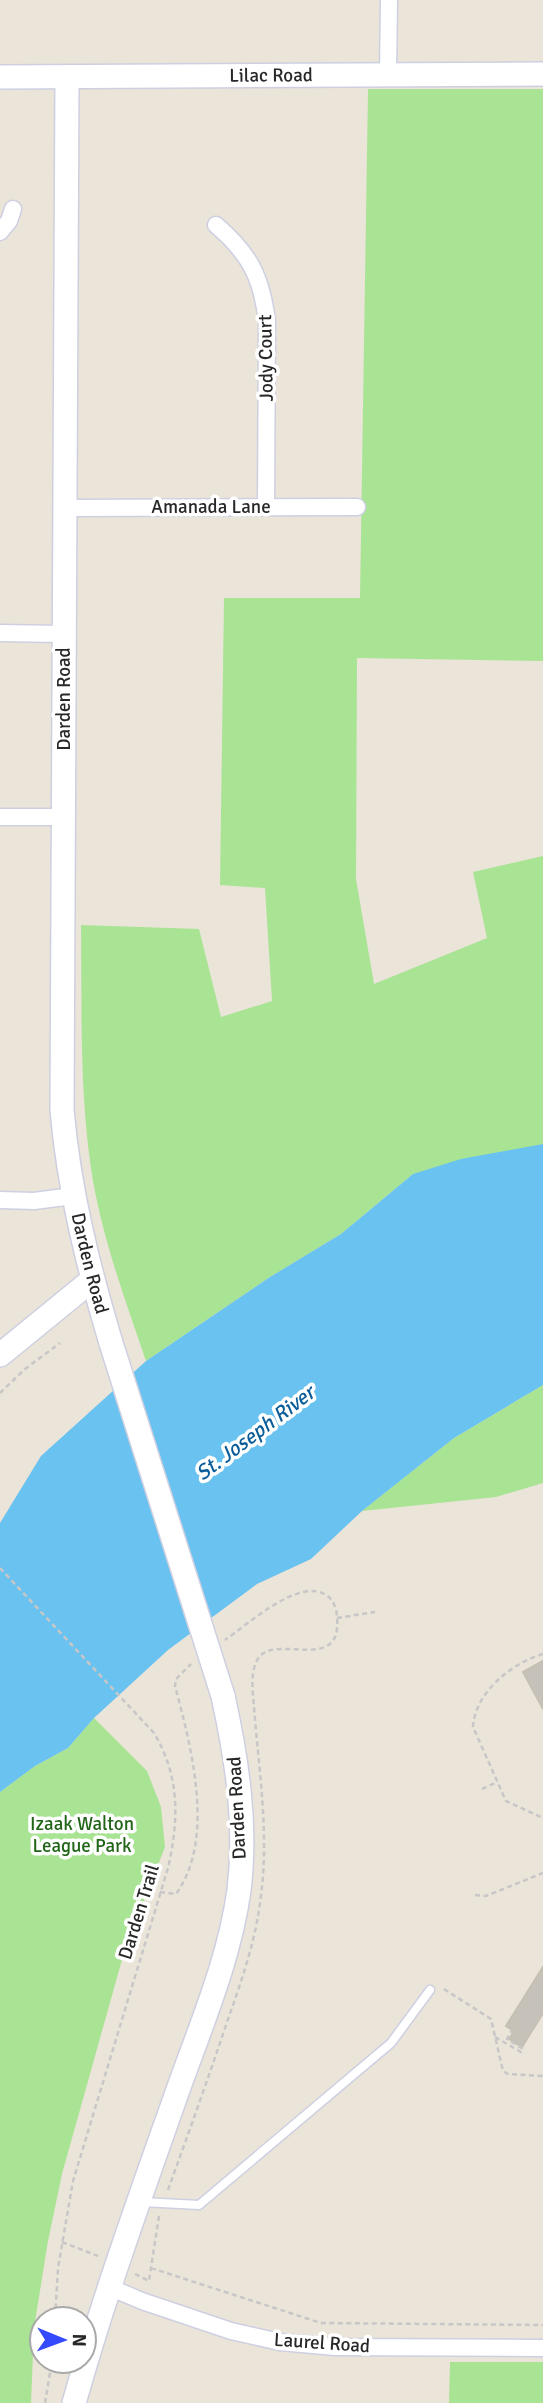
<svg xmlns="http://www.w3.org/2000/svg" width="543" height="2403" viewBox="0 0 543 2403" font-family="Signika,sans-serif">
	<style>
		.green { fill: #a9e394 }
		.water { fill: #69c2f0 }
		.building { fill: #c6c1b9; stroke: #c6c0b3; stroke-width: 2 }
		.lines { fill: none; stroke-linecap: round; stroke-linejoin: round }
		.lane-casing { stroke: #ced0e1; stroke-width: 11 }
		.street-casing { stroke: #ced0e1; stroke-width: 19 }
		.secondary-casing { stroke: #ced0e1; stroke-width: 26 }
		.path { stroke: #c7c7c7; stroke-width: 2.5; stroke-dasharray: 5 3.5; stroke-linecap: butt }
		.lane { stroke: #fff; stroke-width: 8 }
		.street { stroke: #fff; stroke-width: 16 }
		.secondary { stroke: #fff; stroke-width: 23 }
		.secondary-bridge-casing { stroke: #ced0e1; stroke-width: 26; stroke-linecap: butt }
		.secondary-bridge { stroke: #fff; stroke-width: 23 }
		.labels { text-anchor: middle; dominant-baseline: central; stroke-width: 7; stroke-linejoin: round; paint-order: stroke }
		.street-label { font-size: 19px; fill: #282828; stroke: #fff }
		.park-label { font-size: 19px; fill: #226518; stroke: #fff }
		.water-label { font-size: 21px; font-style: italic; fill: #0b5d99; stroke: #fff }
	</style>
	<rect width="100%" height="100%" fill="#ebe4d9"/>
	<path class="green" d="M368 89H543V661L357 658 356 879 374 984 487 938 473 872 543 856V1144L413 1174 341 1234 270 1277 146 1361C126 1302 104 1243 93 1181 79 1097 82 1010 81 925L199 929 221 1017 272 1001 265 888 220 885 224 598H360Z
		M543 1385V1483L496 1497 362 1511 454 1438Z
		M94 1718 147 1771 161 1807 165 1847 125 1949 62 2174 48 2241 34 2328 31 2403H0V1792L35 1766 68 1748Z
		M450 2362H543V2403H449Z"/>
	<path class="water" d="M543 1144V1385L454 1438 362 1511 311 1559 257 1584 168 1650 94 1718 68 1748 35 1766 0 1792V1523L41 1456 146 1361 270 1277 341 1234 413 1174 461 1159Z"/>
	<path class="building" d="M543 1661V1709L523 1672Z
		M543 1967V2013L522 2047 509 2039 514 2031 506 2026Z"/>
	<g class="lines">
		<g class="lane-casing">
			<path id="lane" d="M142 2202 199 2205 391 2043 430 1990"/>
		</g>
		<g class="street-casing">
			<path id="street" d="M388 75 389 0
				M216 225C250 254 262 278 267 322L266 507
				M0 232 9 221 13 209
				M64 508 357 507
				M0 633 64 634
				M0 817H63
				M0 1200 34 1201 73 1196
				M109 2287 142 2301 231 2331 280 2342 335 2347 543 2348"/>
		</g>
		<g class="secondary-casing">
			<g id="secondary">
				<path id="s1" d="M0 77 543 74"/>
				<path id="s2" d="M67 78 62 1110C69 1190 88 1266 111 1343"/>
				<path d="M0 1355 92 1280"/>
				<path d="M74 2403C104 2296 142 2192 179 2087 202 2023 230 1957 239 1890 247 1824 237 1760 223 1696"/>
			</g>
		</g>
		<path class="path" d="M0 1393 25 1369 60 1343
			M0 1568 154 1733C180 1776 179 1820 168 1868L73 2181 58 2268 55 2319
			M337 1618 375 1612
			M543 1654C512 1663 475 1692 473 1727L506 1801 543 1818
			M482 1789 497 1782
			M160 1892 176 1894C216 1839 191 1746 175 1686L176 1679 191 1664
			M475 1895 486 1896 543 1873
			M444 1989 491 2019 503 2071 508 2074 543 2076
			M495 2037 521 2052 523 2049 507 2039 512 2030
			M168 2190C186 2140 204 2090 221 2040 236 1995 254 1950 260 1903 270 1837 259 1773 254 1707 253 1692 249 1669 260 1656 279 1635 342 1673 337 1618 337 1610 334 1600 326 1595 299 1577 247 1625 225 1640
			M62 2242 98 2256
			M151 2268 321 2323 543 2325
			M135 2274 149 2281 159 2216
			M45 2403 52 2361"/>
		<use href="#lane" class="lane"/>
		<use href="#street" class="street"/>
		<use href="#secondary" class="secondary"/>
		<g class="secondary-bridge-casing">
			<path id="secondary-bridge" d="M111 1343 223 1696"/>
		</g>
		<use href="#secondary-bridge" class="secondary-bridge"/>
	</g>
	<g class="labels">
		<g class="street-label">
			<text stroke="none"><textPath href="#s1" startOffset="271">Lilac Road</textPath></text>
			<text transform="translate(266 358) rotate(-91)">Jody Court</text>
			<text x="211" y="507">Amanada Lane</text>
			<text transform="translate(64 699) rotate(-90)">Darden Road</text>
			<text stroke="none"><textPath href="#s2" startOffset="1188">Darden Road</textPath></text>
			<text transform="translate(237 1808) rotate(-93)">Darden Road</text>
			<text transform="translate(139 1912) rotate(-73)">Darden Trail</text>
			<text transform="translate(322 2343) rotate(4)">Laurel Road</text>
		</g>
		<g class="park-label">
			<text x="82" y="1824">Izaak Walton<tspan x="82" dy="22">League Park</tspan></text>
		</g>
		<g class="water-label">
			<text transform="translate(255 1433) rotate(-37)">St. Joseph River</text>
		</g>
	</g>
	<g transform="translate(63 2340) rotate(91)"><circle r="33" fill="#ffffff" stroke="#a9a9a9" stroke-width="2"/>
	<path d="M0-5L12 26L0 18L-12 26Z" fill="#344afc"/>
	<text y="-10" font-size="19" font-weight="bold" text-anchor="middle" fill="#282828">N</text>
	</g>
</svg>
